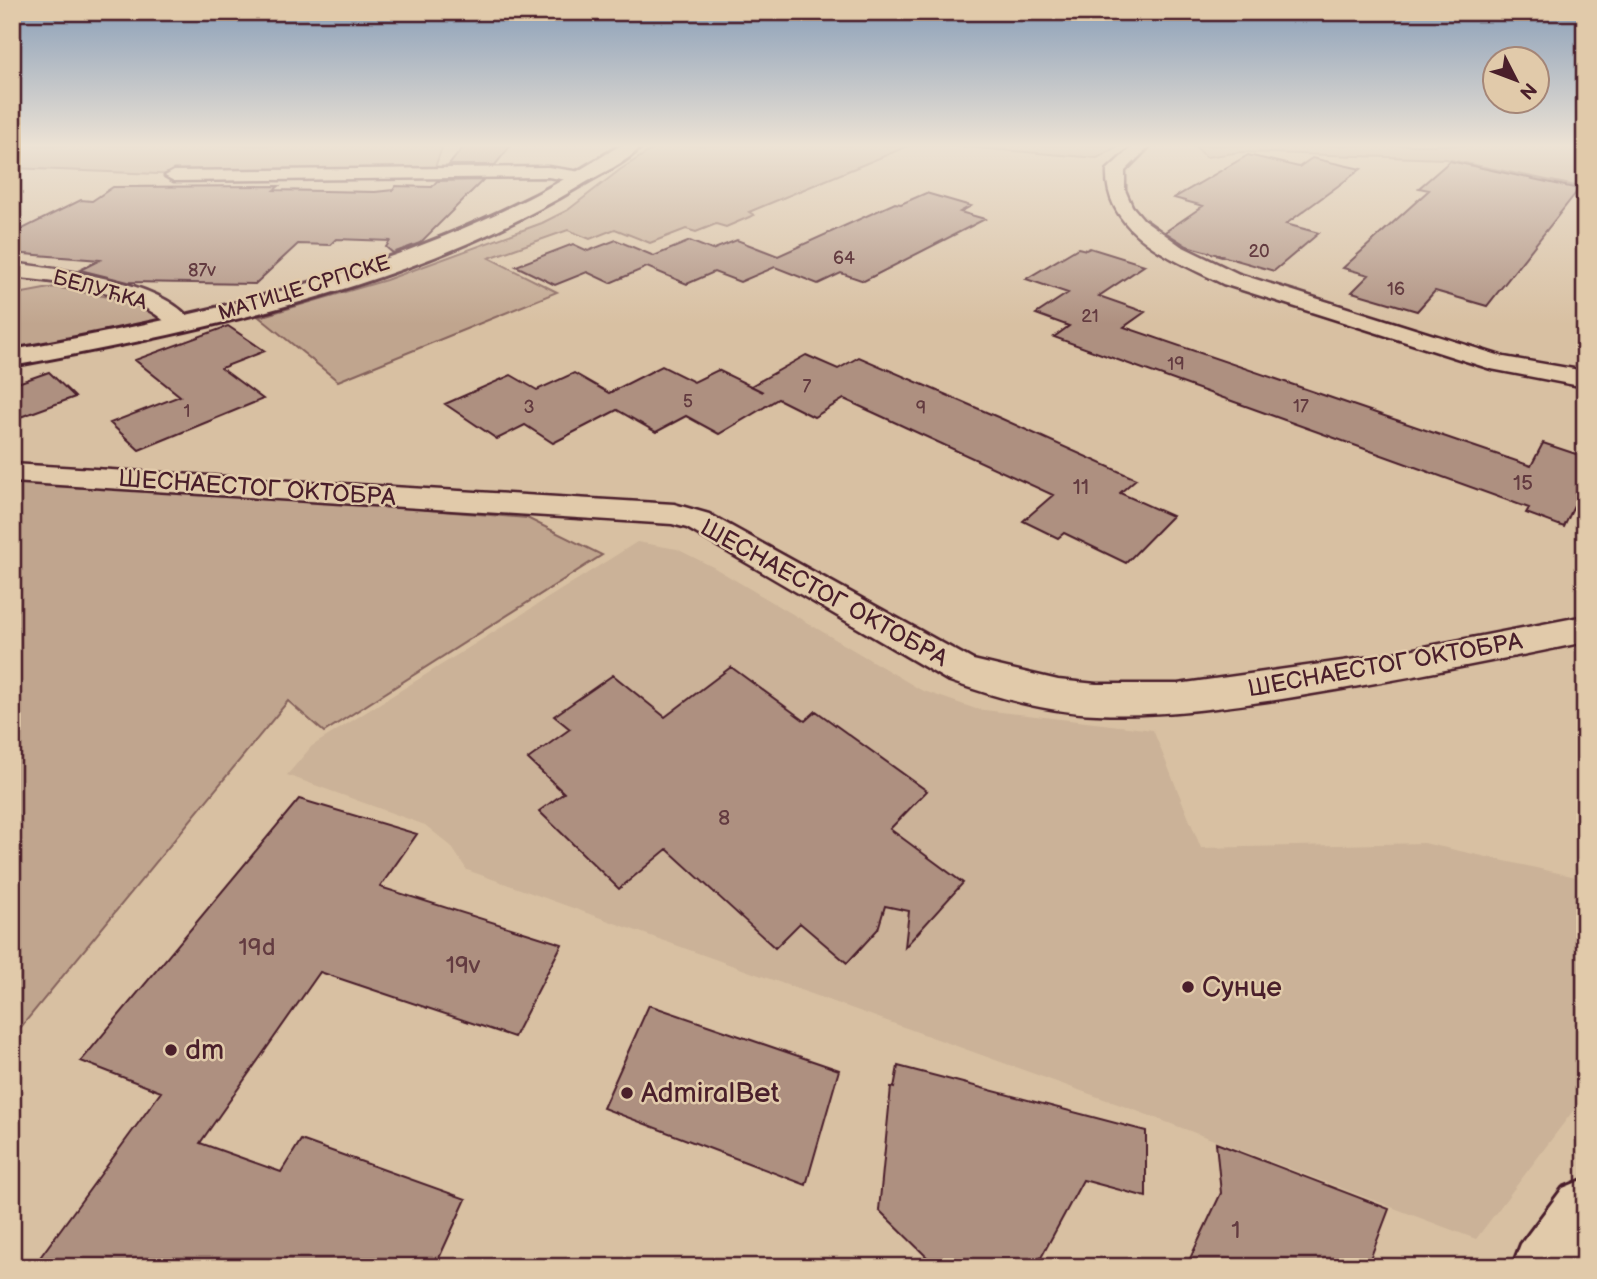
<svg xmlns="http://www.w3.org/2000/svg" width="1597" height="1279" viewBox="0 0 1597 1279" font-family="'Balsamiq Sans',sans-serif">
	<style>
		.built { fill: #cbb298 }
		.green { fill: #c0a58e; stroke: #85625c; stroke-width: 2 }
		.building { fill: #ae9080; stroke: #4a1f2b; stroke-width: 2 }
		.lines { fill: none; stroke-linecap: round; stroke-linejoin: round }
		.minor-casing { stroke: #4a1f2b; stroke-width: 5 }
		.tertiary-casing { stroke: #4a1f2b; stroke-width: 6 }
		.secondary-casing { stroke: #4a1f2b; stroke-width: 6 }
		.minor { fill: #e1caaa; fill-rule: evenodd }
		.tertiary { fill: #e1caaa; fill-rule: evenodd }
		.secondary { fill: #e1caaa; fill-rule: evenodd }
		.poi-dot { fill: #4a1f2b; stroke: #e1caaa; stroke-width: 2.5 }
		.labels { text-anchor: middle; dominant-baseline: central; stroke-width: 5; stroke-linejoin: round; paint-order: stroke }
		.far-number-label { font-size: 18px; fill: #633b40 }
		.far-street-label { font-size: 21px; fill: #4a1f2b; stroke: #e1caaa }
		.number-label { font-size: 21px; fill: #633b40 }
		.street-label { font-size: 24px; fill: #4a1f2b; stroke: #e1caaa }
		.near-number-label { font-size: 24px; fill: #633b40 }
		.near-poi-label { font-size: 28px; fill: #4a1f2b; stroke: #e1caaa; text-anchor: start }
	</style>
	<rect width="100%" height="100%" fill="#d8c0a2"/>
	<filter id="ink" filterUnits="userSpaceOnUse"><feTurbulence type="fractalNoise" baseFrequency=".0143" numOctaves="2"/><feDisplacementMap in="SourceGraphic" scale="14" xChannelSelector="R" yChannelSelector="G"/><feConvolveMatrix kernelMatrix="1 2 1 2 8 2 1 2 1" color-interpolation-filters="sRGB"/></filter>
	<g filter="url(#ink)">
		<path class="built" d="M637 542 677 549 713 567 921 690 976 709 1153 730 1201 848 1424 843 1585 879V1095L1476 1239 1137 1111 467 870 451 846 425 825 287 775 312 746Z"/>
		<path class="green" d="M12 145H443L434 170 182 175 12 168Z
			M659 145H1121L1097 158 954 146H908L749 212 754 215 726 227 716 224 696 232 686 229 650 243 615 229 590 239 568 230 489 258 557 292 338 381 259 317 386 280 542 223 568 210 621 169Z
			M1194 145H1585V188L1446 159 1241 152 1206 157Z
			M55 287 136 302 179 319 12 352V295Z
			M12 476 527 518 602 555 324 732 288 701 12 1038Z"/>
		<path class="building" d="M465 145H511L495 165H449Z
			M1248 155 1299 167 1312 158 1361 169 1286 224 1319 233 1274 271 1187 246 1165 232 1203 206 1174 198Z
			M1450 161 1579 189 1487 306 1435 291 1417 311 1352 292 1369 275 1343 268 1429 190 1419 188Z
			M483 180 420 243 393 253 386 247 390 241 336 239 330 245 298 244 255 284 128 282 80 270 100 260 12 253V234L81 200 92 201 113 187 279 186 274 190 375 192 393 190 396 186 432 187 437 181Z
			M926 193 971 206 960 212 985 219 864 281 841 273 818 284 775 267 740 282 714 272 687 284 647 267 610 283 587 272 555 285 516 266 573 244 588 251 616 240 654 256 690 241 712 250 737 240 778 256 895 203 901 204Z
			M1078 248 1086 250 1090 248 1145 265 1099 296 1145 312 1124 327 1531 466 1543 443 1585 457V505L1576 502 1564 527 1526 513 1529 508 1054 337 1069 326 1036 314 1068 293 1026 279Z
			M228 326 265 351 221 368 263 399 139 450 110 423 180 396 135 360Z
			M806 355 838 369 859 357 1000 418 1136 479 1120 493 1172 516 1126 563 1064 533 1058 538 1023 521 1053 495 844 399 814 417 778 399 719 434 686 416 656 432 617 410 553 443 525 425 497 439 445 404 511 375 537 390 574 373 609 393 662 366 694 382 718 370 763 392 751 386Z
			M49 372 75 397 12 420V385Z
			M731 667 805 721 816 711 927 791 890 829 963 883 905 947 909 911 885 906 878 929 847 963 800 923 775 948 667 849 619 889 539 811 564 793 528 759 570 729 554 716 613 675 665 717Z
			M299 799 417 834 380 887 562 944 514 1037 320 972 200 1143 281 1172 301 1140 466 1199 435 1267H33L161 1092 81 1061Z
			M649 1005 839 1070 806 1185 603 1108Z
			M898 1066 1146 1131V1197L1083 1180 1036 1267H937L879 1210 891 1087 894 1088Z
			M1216 1143 1389 1209 1367 1267H1186L1221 1193Z"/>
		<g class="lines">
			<g class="minor-casing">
				<path id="minor" d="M1134 145H1151L1125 171V190L1132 206 1143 219 1181 246 1239 274 1504 357 1585 371V387L1491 369 1223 284C1175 260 1104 234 1107 170Z
					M548 167 581 172 590 177 581 182 548 177 174 181 165 176 174 171Z
					M12 263C61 270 164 280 193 323L190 328H172C134 289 64 283 12 277Z
					M12 464 674 504 709 514 973 660 1058 680 1096 684H1178L1378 656 1585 616V642C1484 663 1383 683 1282 699 1220 708 1159 717 1097 714 1046 712 994 697 947 680L687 528 672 524 12 482Z"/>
			</g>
			<g class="tertiary-casing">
				<path id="tertiary" d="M1585 1179 1583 1267H1512L1521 1244 1563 1188Z"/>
			</g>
			<g class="secondary-casing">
				<path id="secondary" d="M621 145H642C629 162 599 174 580 186 410 288 205 330 12 366V350C189 318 367 279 529 198 561 182 591 163 621 145Z"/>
			</g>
			<use href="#minor" class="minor"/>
			<use href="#tertiary" class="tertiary"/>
			<use href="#secondary" class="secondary"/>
		</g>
	</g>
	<linearGradient id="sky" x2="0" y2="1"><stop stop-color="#899eb8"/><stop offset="0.45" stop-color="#ede3d5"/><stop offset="1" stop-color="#ede3d5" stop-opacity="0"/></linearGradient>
	<rect width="1597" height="324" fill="url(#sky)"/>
	<g class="poi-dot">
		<circle cx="1188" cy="987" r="7"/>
		<circle cx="171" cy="1050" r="7"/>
		<circle cx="627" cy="1093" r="7"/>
	</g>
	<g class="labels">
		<g class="far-number-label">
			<text x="1259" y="251">20</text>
			<text x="844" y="258">64</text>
			<text x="202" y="270">87v</text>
			<text x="1396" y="289">16</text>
			<text x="1090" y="316">21</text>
			<text x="1176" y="364">19</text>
			<text x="807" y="386">7</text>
			<text x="688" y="401">5</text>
			<text x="1301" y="406">17</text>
			<text x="529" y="407">3</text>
			<text x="921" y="408">9</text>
			<text x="187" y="411">1</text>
		</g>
		<g class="far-street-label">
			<text transform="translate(304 288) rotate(-17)">МАТИЦЕ СРПСКЕ</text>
			<text transform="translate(100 290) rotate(16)">БЕЛУЋКА</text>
		</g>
		<g class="number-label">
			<text x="1523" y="483">15</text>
			<text x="1081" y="487">11</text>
			<text x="724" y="818">8</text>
		</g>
		<g class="street-label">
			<text transform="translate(257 488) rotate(4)">ШЕСНАЕСТОГ ОКТОБРА</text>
			<text transform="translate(824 593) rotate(29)">ШЕСНАЕСТОГ ОКТОБРА</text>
			<text transform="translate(1385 665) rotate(-10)">ШЕСНАЕСТОГ ОКТОБРА</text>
		</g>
		<g class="near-number-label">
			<text x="257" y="947">19d</text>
			<text x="463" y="965">19v</text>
			<text x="1236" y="1230">1</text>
		</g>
		<g class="near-poi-label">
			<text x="1202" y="987">Сунце</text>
			<text x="185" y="1050">dm</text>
			<text x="641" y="1093">AdmiralBet</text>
		</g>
	</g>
	<rect width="1597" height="1279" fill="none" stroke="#e1caaa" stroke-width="42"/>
	<rect x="21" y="21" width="1555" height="1237" fill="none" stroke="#4a1f2b" stroke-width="2.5" filter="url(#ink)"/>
	<g transform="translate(1516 80) rotate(132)"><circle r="33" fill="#e1caaa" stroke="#a58677" stroke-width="2"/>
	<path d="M0-5L12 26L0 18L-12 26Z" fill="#4a1f2b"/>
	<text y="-10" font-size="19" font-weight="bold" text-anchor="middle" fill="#4a1f2b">N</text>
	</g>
</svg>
